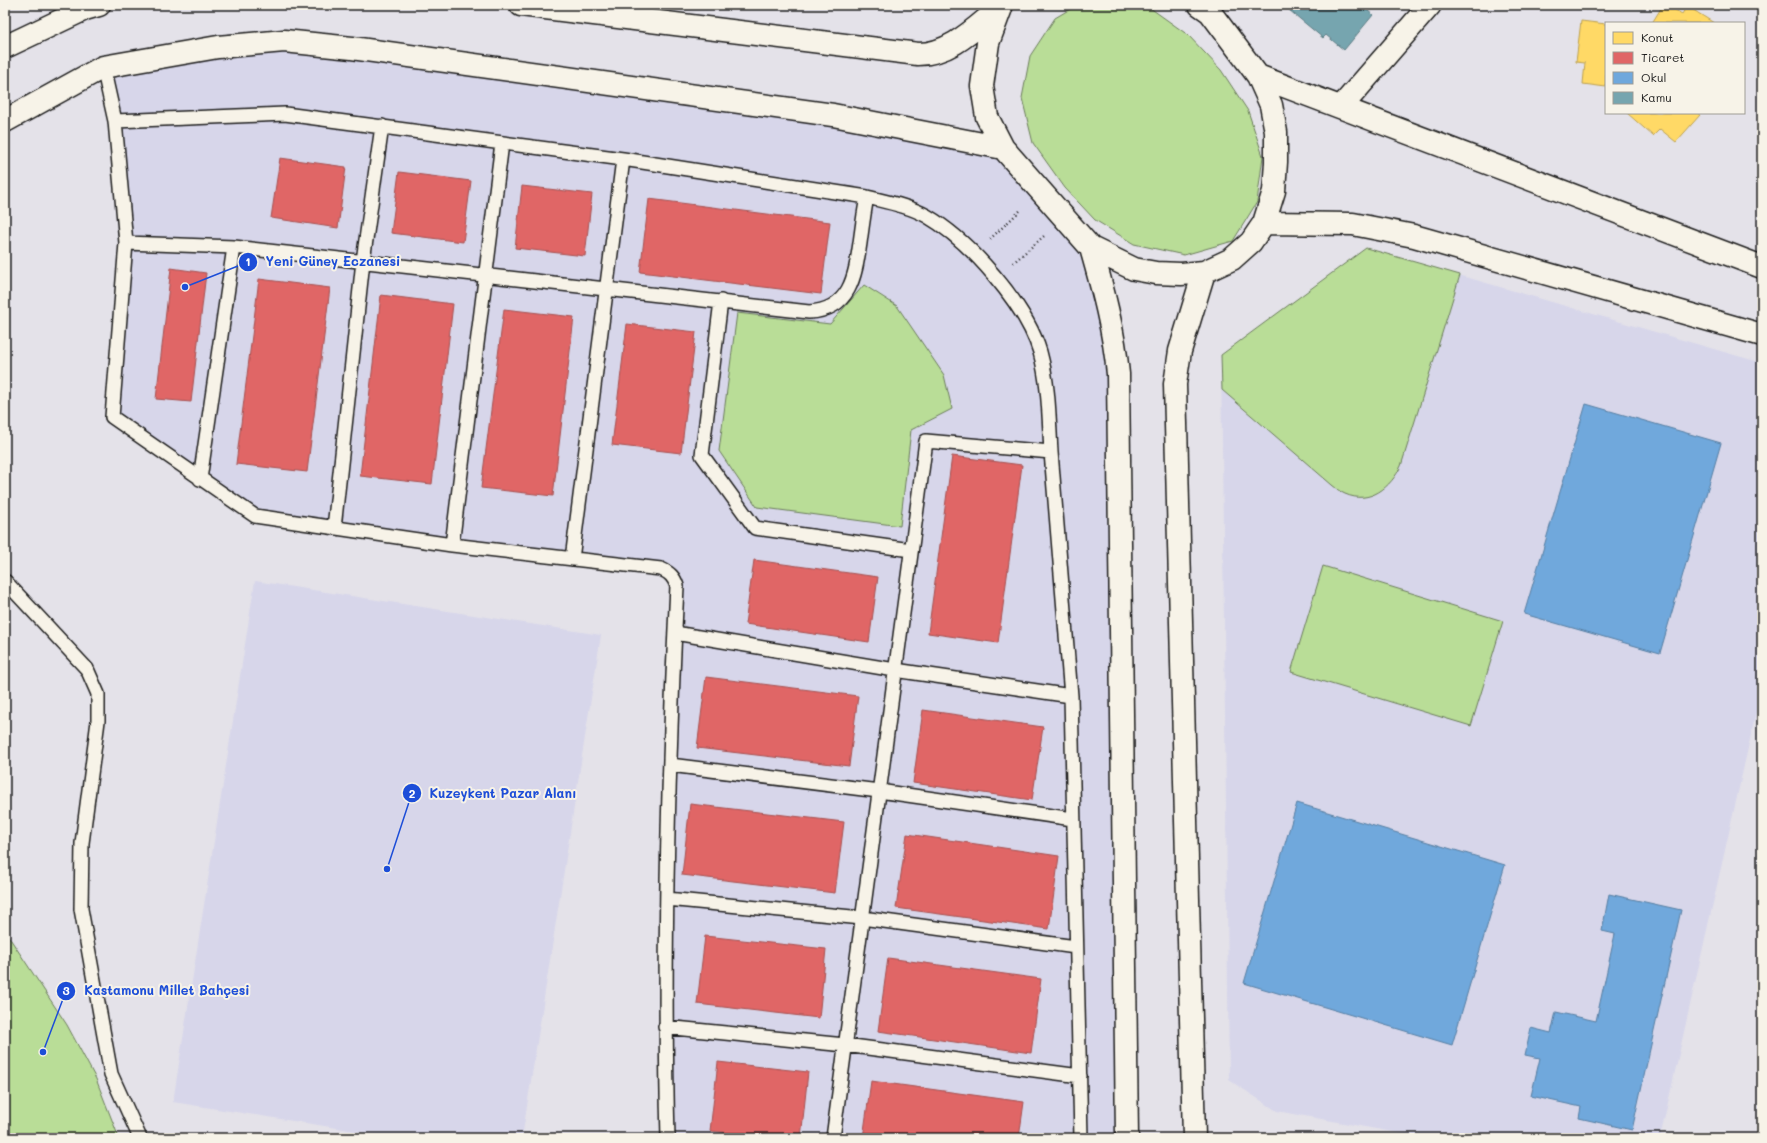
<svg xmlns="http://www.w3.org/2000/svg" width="1767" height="1143" viewBox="0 0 1767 1143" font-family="Mali,sans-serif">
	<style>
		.built { fill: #d7d6ea }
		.green { fill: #b9dd97; stroke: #6a7c5a }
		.homes { fill: #ffd966; stroke: #bba050 }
		.shops { fill: #e06666; stroke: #a55050 }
		.schools { fill: #6fa8dc; stroke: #567ea2 }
		.public { fill: #76a5af; stroke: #5b7c83 }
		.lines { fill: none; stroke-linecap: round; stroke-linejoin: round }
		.lane-casing { stroke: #1c1c1c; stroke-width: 16 }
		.street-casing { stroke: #1c1c1c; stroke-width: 25 }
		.secondary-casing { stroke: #1c1c1c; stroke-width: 25 }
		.path { stroke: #1c1c1c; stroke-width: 2.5; stroke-dasharray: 1 3; stroke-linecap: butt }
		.lane { stroke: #f7f3e8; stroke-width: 13 }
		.street { stroke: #f7f3e8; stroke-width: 22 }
		.secondary { stroke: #f7f3e8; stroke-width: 22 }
		.leader { fill: none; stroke: #1d4ed8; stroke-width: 1.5 }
		.callout-dot { fill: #1d4ed8; stroke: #f7f3e8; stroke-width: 1.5 }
		.mark-label { font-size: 12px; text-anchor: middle; font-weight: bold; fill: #fff }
		.callout-label { font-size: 13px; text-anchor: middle; font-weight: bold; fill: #1d4ed8; stroke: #f7f3e8; stroke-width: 4; stroke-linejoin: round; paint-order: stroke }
	</style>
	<rect width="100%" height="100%" fill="#e4e2e9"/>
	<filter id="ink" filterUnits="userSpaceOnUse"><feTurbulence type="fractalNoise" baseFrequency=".025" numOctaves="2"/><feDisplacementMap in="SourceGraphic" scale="8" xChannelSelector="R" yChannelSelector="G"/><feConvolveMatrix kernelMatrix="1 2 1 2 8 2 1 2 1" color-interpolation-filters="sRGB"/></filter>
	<g filter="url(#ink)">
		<path class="built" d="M284 41 1003 148 1091 248 1108 308 1127 1138H668L672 576 255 516 112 417 126 243 103 67Z
			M1366 248 1762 363V686L1660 1138H1426L1277 1111 1229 1080 1221 355Z
			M255 581 601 635 522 1138H400L173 1102Z"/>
		<path class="green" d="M1077 5H1146L1188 35 1221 70 1248 111 1263 156 1257 202 1233 241 1184 255 1134 244 1095 220 1065 188 1033 143 1022 98 1030 56 1055 18Z
			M1366 248 1460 275 1401 466C1391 487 1370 505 1345 494 1340 492 1336 488 1332 485L1222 390 1221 355Z
			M864 285 897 306 944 375 952 409 911 430 900 526 757 507 719 451 737 313 830 324Z
			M1323 566 1503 621 1471 726 1291 672Z
			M5 931 67 1025 96 1079 119 1138H5Z"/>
		<path class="homes" d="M1663 5H1667L1682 14 1687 6 1714 23H1652Z
			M1581 21 1606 24V87L1583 84 1585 63 1576 62Z
			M1627 113H1697L1700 115 1676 142 1660 129 1653 136Z"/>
		<path class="shops" d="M933 5H968V7Z
			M280 158 346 167 338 228 271 218Z
			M399 172 471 181 463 242 391 233Z
			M522 186 592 194 585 256 515 248Z
			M649 199 830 222 821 294 640 272Z
			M171 268 206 273 191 402 156 399Z
			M259 279 330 288 307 472 236 464Z
			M381 295 453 304 432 484 360 476Z
			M504 309 574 317 553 496 481 488Z
			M627 324 696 332 681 453 612 445Z
			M952 456 1022 465 998 643 928 633Z
			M754 560 878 577 869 642 745 624Z
			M706 677 858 696 849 766 697 748Z
			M923 710 1043 727 1032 800 913 783Z
			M690 804 844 822 835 893 682 875Z
			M907 834 1059 856 1049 929 896 908Z
			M705 936 826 949 819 1018 697 1004Z
			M888 958 1041 979 1031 1053 878 1031Z
			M718 1062 808 1072 801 1138H780L710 1131Z
			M871 1081 1024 1102 1019 1138H863Z"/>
		<path class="schools" d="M1586 404 1721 443 1660 653 1524 614Z
			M1297 803 1505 865 1452 1045 1244 983Z
			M1609 894 1681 910 1632 1130 1579 1118 1581 1107 1531 1096 1540 1058 1525 1055 1531 1028 1551 1033 1556 1012 1596 1021 1615 934 1602 931Z"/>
		<path class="public" d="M1283 5H1361L1373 15 1344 50 1326 35 1323 38Z"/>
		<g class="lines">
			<g class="lane-casing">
				<path id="lane" d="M103 67 115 121 126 243 112 417 255 516 452 545 661 569C670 573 674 577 677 586 668 770 663 954 668 1138
					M115 121 285 114 623 159 867 197C887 202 909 206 927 216 970 241 1026 305 1040 352 1049 385 1049 418 1051 452
					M126 243 234 247 809 312C850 310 855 277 860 243 862 228 864 212 867 197
					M721 301 702 455 755 528 911 550
					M200 479 234 247
					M334 528 363 261 382 126
					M452 545 502 143
					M572 559 623 159
					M5 581 87 669 98 694V721L82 843 81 909 111 1074 140 1138
					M675 633 895 670 1071 696
					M670 765 879 791 1073 819
					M667 899 862 918 1076 947
					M665 1027 845 1045 1080 1076
					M833 1138 926 441 1051 452 1071 696 1081 1138"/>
			</g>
			<g class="street-casing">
				<path id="street" d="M1342 106 1430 5"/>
			</g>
			<g class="secondary-casing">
				<path id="secondary" d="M521 5 918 54C951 54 976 27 1000 8
					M1001 8 988 43 982 86 987 117 1003 148 1091 248 1134 269 1156 273 1181 274 1204 272 1232 259 1251 242 1264 223 1274 191 1276 162V132L1271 105 1258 76 1210 12 1200 5
					M5 47 85 9 99 5
					M1258 76 1762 267
					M5 121 103 67 218 47 284 41 352 48 833 115 1003 148
					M1264 223 1353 224 1414 236 1762 335
					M1091 248C1103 290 1114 331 1118 374L1127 1138
					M1194 1138 1175 384 1180 351 1204 272"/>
			</g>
			<path class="path" d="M990 239 1022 209
				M1013 263 1044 236"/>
			<use href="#lane" class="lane"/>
			<use href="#street" class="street"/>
			<use href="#secondary" class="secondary"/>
		</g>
	</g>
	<path class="leader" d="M185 287L248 262M387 869L412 793M43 1052L66 991"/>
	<g class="callout-dot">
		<circle cx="185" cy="287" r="4"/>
		<circle cx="387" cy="869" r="4"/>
		<circle cx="43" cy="1052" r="4"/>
		<circle cx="248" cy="262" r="10"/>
		<circle cx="412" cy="793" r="10"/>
		<circle cx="66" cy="991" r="10"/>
	</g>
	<g class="mark-label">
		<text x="248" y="266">1</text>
		<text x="412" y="798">2</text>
		<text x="66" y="995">3</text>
	</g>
	<g class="callout-label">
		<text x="333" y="266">Yeni Güney Eczanesi</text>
		<text x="503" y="798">Kuzeykent Pazar Alanı</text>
		<text x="167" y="995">Kastamonu Millet Bahçesi</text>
	</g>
	<rect width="1767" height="1143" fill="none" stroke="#f7f3e8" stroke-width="20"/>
	<rect x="10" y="10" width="1747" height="1123" fill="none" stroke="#1c1c1c" stroke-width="1.5" filter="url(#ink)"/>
	<rect x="1605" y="22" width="140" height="92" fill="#f7f3e8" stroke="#9f9d96"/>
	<rect x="1613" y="32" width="20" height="12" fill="#ffd966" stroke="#9f9d96"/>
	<text x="1641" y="42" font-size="12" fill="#1c1c1c">Konut</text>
	<rect x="1613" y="52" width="20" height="12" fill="#e06666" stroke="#9f9d96"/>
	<text x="1641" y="62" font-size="12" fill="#1c1c1c">Ticaret</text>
	<rect x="1613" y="72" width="20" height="12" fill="#6fa8dc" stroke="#9f9d96"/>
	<text x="1641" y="82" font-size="12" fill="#1c1c1c">Okul</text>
	<rect x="1613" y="92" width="20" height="12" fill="#76a5af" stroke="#9f9d96"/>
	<text x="1641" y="102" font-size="12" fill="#1c1c1c">Kamu</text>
</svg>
